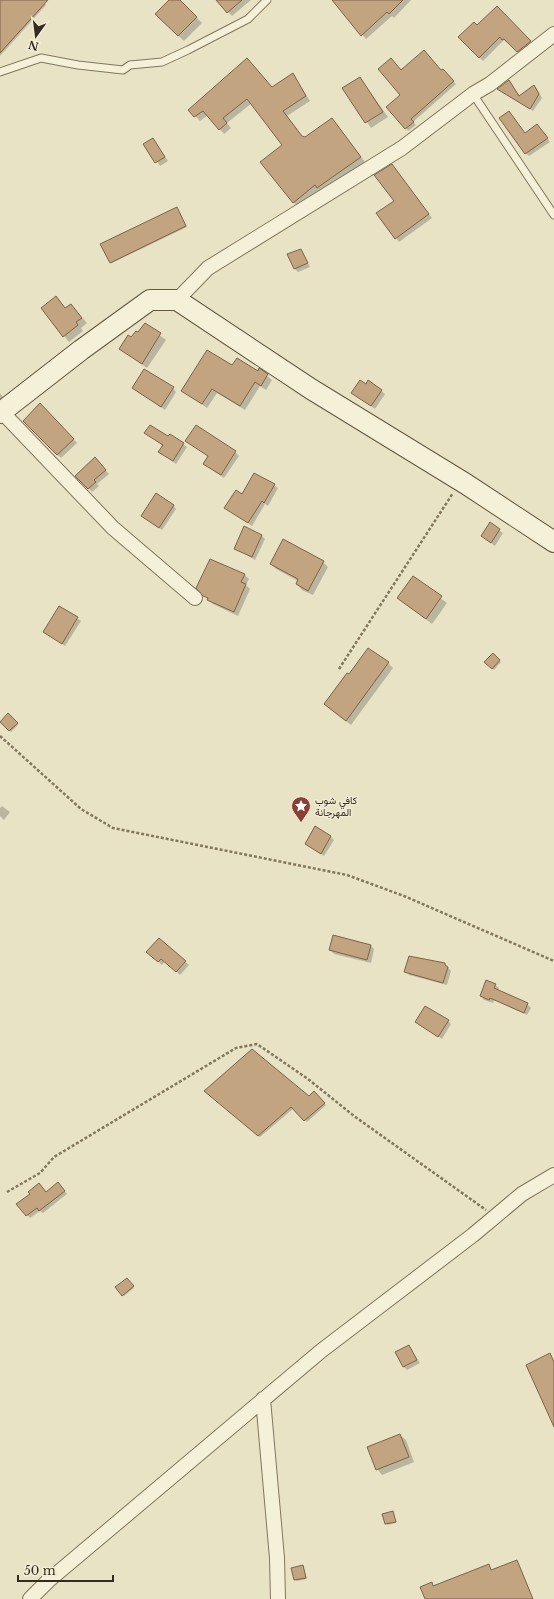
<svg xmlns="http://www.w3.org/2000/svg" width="554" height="1599" viewBox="0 0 554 1599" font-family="'Libre Baskerville',Vazirmatn,serif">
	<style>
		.shadow { fill: #0003 }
		.building { fill: #c3a480; stroke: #7e6346 }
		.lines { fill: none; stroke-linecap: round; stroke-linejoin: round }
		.lane-casing { stroke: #82765e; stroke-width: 9 }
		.street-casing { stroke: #82765e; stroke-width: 16 }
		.secondary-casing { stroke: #645741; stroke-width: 22 }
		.path { stroke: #82765e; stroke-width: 2.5; stroke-dasharray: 3 2; stroke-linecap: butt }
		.lane { stroke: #f5f0d8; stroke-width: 7 }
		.street { stroke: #f5f0d8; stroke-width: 14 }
		.secondary { stroke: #f5f0d8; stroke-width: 20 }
		.labels { text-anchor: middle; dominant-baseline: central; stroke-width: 3; stroke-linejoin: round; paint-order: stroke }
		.poi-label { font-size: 10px; fill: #342c20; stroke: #f1ecd4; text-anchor: start }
	</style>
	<rect width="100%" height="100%" fill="#e9e3c6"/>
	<path class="shadow" d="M0 0H40L46 5 0 56Z
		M170 0H179L202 23 184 41 161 20Z
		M217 0H251L232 16Z
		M333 0H411L394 18 392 16 366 39Z
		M497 8 534 45 521 55 508 42 507 43 504 40 483 61 459 37 477 27Z
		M402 71H443L456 84 413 122 416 125 408 131 406 128 401 95Z
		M293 74 310 101 287 116 303 138 336 124 365 162 323 192 320 190 298 207 293 202 283 145 252 103 227 123 231 128 224 134 208 115 200 121 190 110 272 88Z
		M360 78 388 117 371 128 344 89Z
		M512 85 520 96 534 86 537 89 542 98 533 111 499 89Z
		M537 125 550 142 529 156 526 153 525 134Z
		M153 139 168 161 160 166 145 144Z
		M395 169 432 218 399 242 378 214 395 201Z
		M178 210 187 227 112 263 110 262Z
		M301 250 310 267 298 272 294 268Z
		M56 298 66 309 71 305 87 323 81 328 83 331 69 342 42 308Z
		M145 324 166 340 147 368 120 349 139 334Z
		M233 367 258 372 260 370 272 380 266 390 260 386 245 410 217 393 207 408 183 391Z
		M368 381 385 394 375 409 353 393 366 385Z
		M133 388H173L176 392 165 410Z
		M0 393 4 399 0 403Z
		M40 405 77 443 61 458 24 421Z
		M146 433 169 438 170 435 187 447 176 464 159 452 163 446Z
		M186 441 235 452 239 456 224 478 204 464 209 457Z
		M95 459 109 474 97 484 99 486 92 492 76 476Z
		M274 485 278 488 268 506 265 504 252 526 226 508Z
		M173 505 176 509 162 530 142 516Z
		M490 524 503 533 495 546 482 536Z
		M262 536 265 539 255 560 235 548Z
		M323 562 328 567 313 595 302 590 297 584 298 581 276 569 271 564Z
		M245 575 249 579 246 585 250 589 238 616 213 604 204 595Z
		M413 577 447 603 432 624 398 598Z
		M77 618 81 621 65 646 44 632Z
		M493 654 501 662 494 670 486 662Z
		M388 663 393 668 351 725 330 709 350 676Z
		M8 714 18 725 11 732 1 722Z
		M2 806 10 812 4 820 0 816V808Z
		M331 837 334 840 324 856 306 844Z
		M159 939 189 965 180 975 165 961 162 965 151 955Z
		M371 946 374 949 371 963 334 954 330 950Z
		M445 964 451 971 447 985 409 975 406 971Z
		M495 985 499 988 498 991 527 1004 531 1008 527 1015 494 1000 493 1003 484 1000 481 996Z
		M448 1021 451 1024 442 1039 416 1022Z
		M205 1091 309 1097 314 1092 326 1105 307 1122 294 1108 260 1137Z
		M61 1187 67 1194 43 1213 40 1211 30 1218 18 1204Z
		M127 1280 134 1288 124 1296 122 1295Z
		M409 1346 420 1363 407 1370 403 1366Z
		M400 1435 406 1440 414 1462 382 1475 377 1469Z
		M392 1512 396 1523 387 1525 383 1514Z
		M517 1561 533 1599H426L432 1584 434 1586 490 1567 491 1571Z
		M303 1566 307 1579 297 1581 295 1580Z"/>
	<path class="building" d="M0 0H48L0 53Z
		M169 0H180L197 17 178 36 155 14Z
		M216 0H242L227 13Z
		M332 0H403L389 14 387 12 361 36Z
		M497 6 531 41 517 52 504 39 502 40 500 37 479 58 458 37 474 22 477 25Z
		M424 50 441 70 443 69 454 81 411 119 414 122 405 129 386 107 400 95 378 69 391 58 401 70Z
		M247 58 272 87 293 73 306 96 283 111 302 136 305 137 332 118 361 157 317 188 315 185 293 203 260 162 282 145 247 99 223 118 227 123 219 130 203 111 194 117 188 110Z
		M360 77 383 112 365 123 342 88Z
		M509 80 519 96 534 85 539 94 530 109 497 89Z
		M509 111 525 133 537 124 548 138 525 154 499 118Z
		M153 138 165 157 155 163 143 144Z
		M392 164 429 214 395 239 376 213 394 201 374 175Z
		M177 207 186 226 110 263 100 244Z
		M301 249 308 263 294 269 287 254Z
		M56 296 65 308 71 304 82 318 76 322 78 325 63 337 41 308Z
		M145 323 161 333 142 364 119 349 128 335 131 337 136 331 138 332Z
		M207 350 232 365 237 358 258 371 259 368 268 374 261 386 255 382 240 406 212 389 202 404 181 391Z
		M144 369 174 387 161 407 132 388Z
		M360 380 366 384 368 380 382 390 371 406 351 393Z
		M40 403 74 439 57 455 23 421Z
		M150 425 168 436 170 434 184 443 173 461 158 452 163 445 144 433Z
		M196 425 236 451 221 475 203 464 208 456 185 441Z
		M95 457 106 470 94 480 96 482 88 489 75 476Z
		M254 473 275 484 264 503 262 501 248 523 224 508 236 490 242 494Z
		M156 493 174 505 159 528 141 516Z
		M490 522 500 529 491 543 481 536Z
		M244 526 262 535 252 557 234 549Z
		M283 539 324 561 308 591 296 584 298 579 270 564Z
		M210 559 245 574 241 582 246 584 234 612 207 600 208 598 203 596 196 588Z
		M413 576 442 596 426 619 397 598Z
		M59 606 78 617 62 644 43 632Z
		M368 648 389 662 346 721 324 704 347 673 349 674Z
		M493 653 500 660 492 669 484 662Z
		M8 713 18 723 9 731 0 722Z
		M315 826 331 836 321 854 305 844Z
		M333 935 371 945 367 960 329 950Z
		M159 938 186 961 176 972 161 959 158 962 146 952Z
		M409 956 445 963V965L448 967 443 983 404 972Z
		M486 980 496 984 494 988 528 1003 524 1013 490 998 489 1000 480 996Z
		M425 1006 449 1020 438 1037 415 1022Z
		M252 1049 309 1096 314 1091 325 1103 304 1121 291 1107 258 1136 204 1091Z
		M58 1182 65 1191 39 1211 37 1208 26 1216 16 1204 30 1194 28 1192 39 1183 46 1192Z
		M127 1278 134 1286 122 1296 115 1287Z
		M409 1345 417 1360 403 1367 395 1352Z
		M550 1353 554 1362V1427L526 1365Z
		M400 1434 409 1457 376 1470 367 1447Z
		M393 1511 396 1522 385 1524 382 1514Z
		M517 1560 533 1599H425L420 1587 432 1582 433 1586 489 1564 491 1570Z
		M303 1565 306 1578 294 1580 291 1568Z"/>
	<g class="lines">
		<g class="lane-casing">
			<path id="lane" d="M0 72 41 58 78 65 123 70 130 65 162 62 188 50 248 19 267 0
				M473 94 554 215"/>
		</g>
		<g class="street-casing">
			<path id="street" d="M177 300 208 268 402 148 473 94 490 84 554 34
				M2 412 113 528 195 598
				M263 1399 277 1558 278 1599
				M30 1599 48 1581 321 1351 473 1235 522 1194 554 1175"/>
		</g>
		<g class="secondary-casing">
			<path id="secondary" d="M0 413 81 350 150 300H177L311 389 466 484 554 542"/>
		</g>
		<path class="path" d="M339 669 453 493
			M0 736 81 809 113 828 347 875 404 896 554 961
			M7 1192 40 1173 54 1157 236 1048 257 1044 308 1079 354 1116 486 1210"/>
		<use href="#lane" class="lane"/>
		<use href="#street" class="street"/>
		<use href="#secondary" class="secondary"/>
	</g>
	<defs>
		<g id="sight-pin" transform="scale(1)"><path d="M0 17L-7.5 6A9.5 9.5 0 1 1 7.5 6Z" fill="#8a3f35" stroke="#f1ecd4"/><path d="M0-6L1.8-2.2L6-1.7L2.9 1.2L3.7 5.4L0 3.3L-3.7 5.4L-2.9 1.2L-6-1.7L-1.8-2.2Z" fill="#fff"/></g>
	</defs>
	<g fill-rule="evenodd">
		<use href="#sight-pin" x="301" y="806"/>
	</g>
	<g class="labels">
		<g class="poi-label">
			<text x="315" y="800">كافي شوب<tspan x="315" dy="12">المهرجانة</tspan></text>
		</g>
	</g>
	<g transform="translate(36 36) rotate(194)" stroke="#f1ecd4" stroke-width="3" paint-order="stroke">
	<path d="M0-3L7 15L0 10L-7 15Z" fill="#342c20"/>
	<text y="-6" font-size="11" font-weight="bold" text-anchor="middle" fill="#342c20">N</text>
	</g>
	<path d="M18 1575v6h95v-6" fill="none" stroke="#342c20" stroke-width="2"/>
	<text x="24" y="1575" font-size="12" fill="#342c20" stroke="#f1ecd4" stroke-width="3" paint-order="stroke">50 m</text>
</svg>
